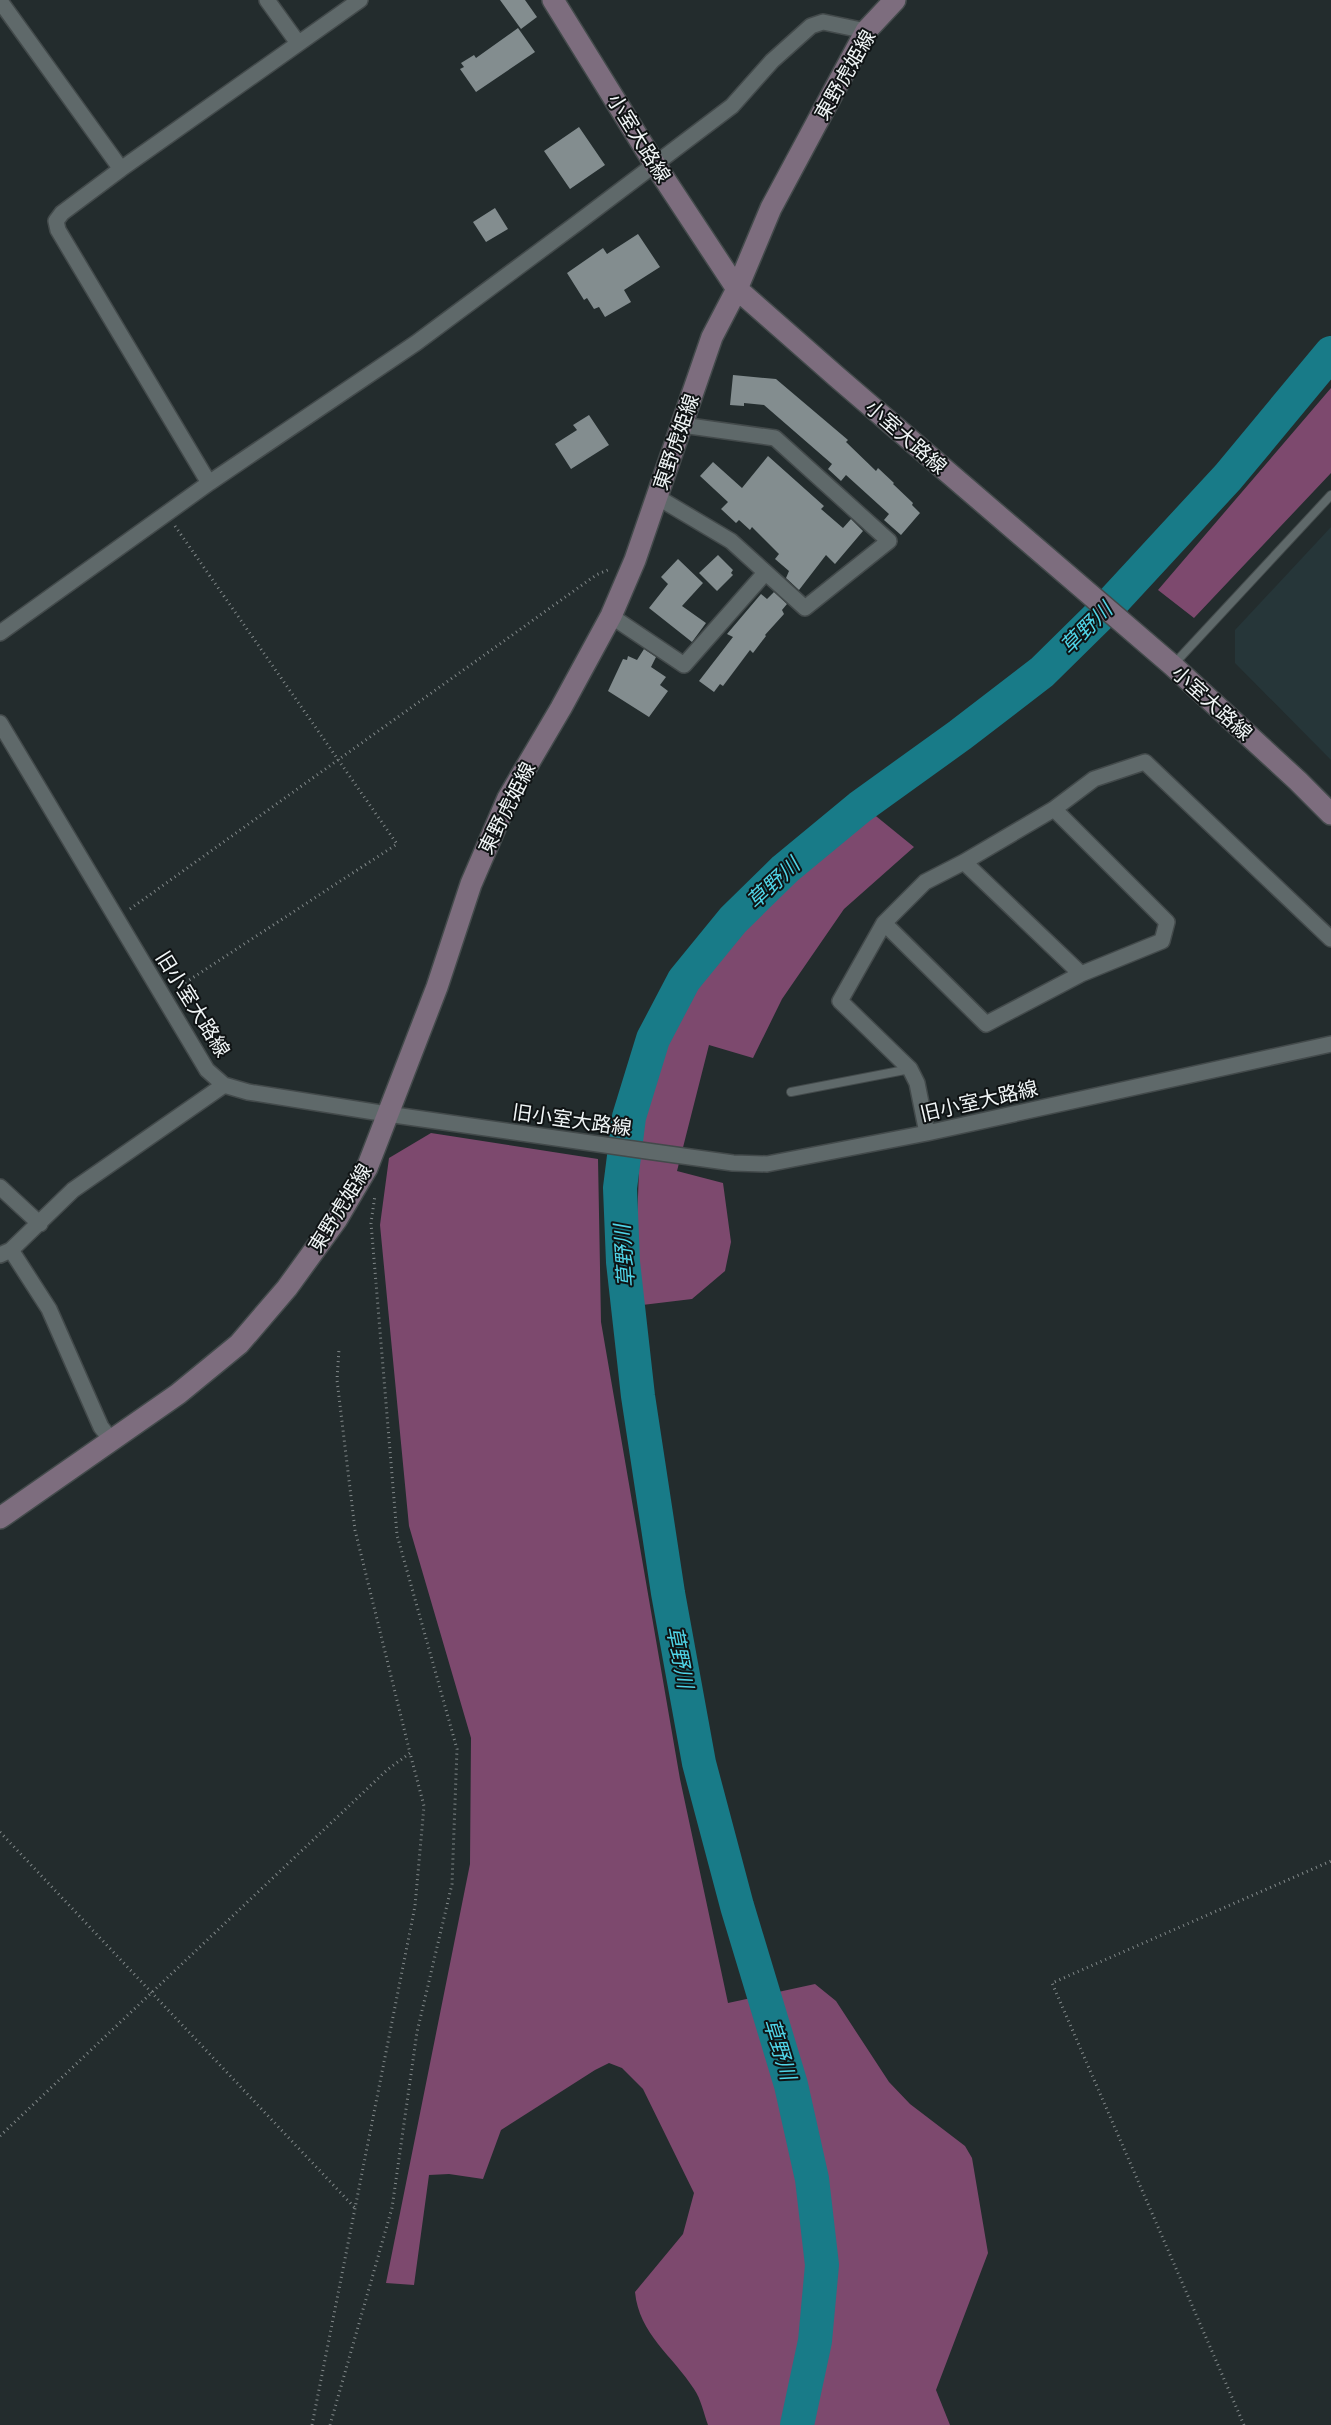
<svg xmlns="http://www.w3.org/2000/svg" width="1331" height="2425" viewBox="0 0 1331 2425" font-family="'Zilla Slab','Noto Sans JP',serif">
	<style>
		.built { fill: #263639 }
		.forest { fill: #7d496e }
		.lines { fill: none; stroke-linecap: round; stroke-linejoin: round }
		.river { stroke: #187b88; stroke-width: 34 }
		.building { fill: #838d8f }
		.lane-casing { stroke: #434a4b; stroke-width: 10 }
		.street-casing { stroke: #434a4b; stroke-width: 18 }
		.secondary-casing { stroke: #434a4b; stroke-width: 24 }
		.path { stroke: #82898a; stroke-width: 3; stroke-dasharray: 1 4; stroke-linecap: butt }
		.lane { stroke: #5f696a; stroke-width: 8 }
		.street { stroke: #5f696a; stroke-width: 15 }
		.secondary { stroke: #7d6d7e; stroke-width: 21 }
		.labels { text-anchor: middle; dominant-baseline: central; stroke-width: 4; stroke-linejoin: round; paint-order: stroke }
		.street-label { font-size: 20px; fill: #f0f5f6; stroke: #0f1314 }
		.water-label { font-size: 21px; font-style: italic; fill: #50d5e8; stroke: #0f1314 }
	</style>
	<rect width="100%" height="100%" fill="#232c2d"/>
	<path class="built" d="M1331 527V760L1235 663V630Z"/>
	<path class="forest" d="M1331 388V473L1194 618 1158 590Z
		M866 808 914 847 844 909 782 999 753 1058 709 1045 677 1171 723 1183 731 1242 725 1271 692 1299 634 1306 641 1115 681 1003 753 914Z
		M431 1133 598 1159 601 1322 680 1779 728 2003 815 1984 836 2001 889 2082 910 2104 965 2146 972 2158 988 2253 936 2390 950 2425H708C704 2414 701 2399 694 2389 673 2356 639 2334 635 2292L683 2234 694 2193 643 2089 622 2068 609 2063 595 2070 501 2130 483 2179 449 2174 429 2175 414 2285 386 2283 470 1864 471 1738 409 1526 380 1225 389 1158Z"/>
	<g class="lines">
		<path class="river" d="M797 2425 815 2341 822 2265 812 2179 791 2085 737 1906 699 1763 668 1593 638 1396 623 1262 620 1188 629 1117 653 1039 684 980 733 920 785 869 860 807 960 735 1042 672 1106 609 1228 477 1331 353"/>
	</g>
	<path class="building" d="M500 0H525L537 17 521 29Z
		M518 28 535 52 476 92 460 69 464 67 461 63 474 55 476 58Z
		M579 127 605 165 570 189 544 151Z
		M495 208 508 229 486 242 473 222Z
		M638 234 660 267 624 290 631 302 605 317 599 307 594 309 587 298 584 300 567 273 603 248 607 254Z
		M733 375 776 379 848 440 846 442 876 471 878 468 894 483 893 484 913 503 912 505 920 513 901 535 884 520 889 514 846 475 841 481 828 469 832 464 764 405 744 403V406L730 405Z
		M589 415 609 445 571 469 555 444 577 430 573 425Z
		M768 456 824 506 821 509 843 528 851 519 863 531 835 564 826 555 799 590 786 578 789 571 775 559 779 554 752 527 750 530 739 520 736 523 721 509 728 502 700 476 713 462 742 488Z
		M718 555 733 570 731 573 733 575 717 591 699 573Z
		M678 559 703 583 682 606 706 623 692 642 649 608 668 584 661 577Z
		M774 592 787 604 782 610 784 614 765 635 766 636 753 653 750 650 723 686 720 684 714 692 699 681 733 637 727 634 761 594 767 599Z
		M644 649 656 657 651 667 666 677 660 685 668 691 649 717 608 691 623 659 627 660 628 656 637 660Z"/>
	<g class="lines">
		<g class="lane-casing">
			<path id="lane" d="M1174 664 1331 495
				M791 1092 910 1069"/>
		</g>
		<g class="street-casing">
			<path id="street" d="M267 0 298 43
				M0 1 121 169 62 213 56 221 58 230 209 483
				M121 169 360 0
				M657 497 731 541 805 608 889 541 775 438 682 425
				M611 616 684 665 765 573
				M0 633 209 483 416 343 576 224 732 106 772 61 811 26 823 22 866 31
				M0 723 207 1070 224 1085 248 1092 387 1114 647 1151 733 1163 767 1164 927 1133 1331 1044
				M964 862 1081 974
				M884 923 986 1024 1081 974 1162 941 1167 922 1054 809
				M927 1133 917 1083 910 1069 840 1001 884 923 925 882 964 862 1054 809 1094 779 1145 762 1331 939
				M0 1187 40 1224
				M11 1250 49 1309 101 1427 112 1441
				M0 1255 11 1250 73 1190 224 1085"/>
		</g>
		<g class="secondary-casing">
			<path id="secondary" d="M553 0 654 163 737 289 837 377 1172 665 1298 781 1331 814
				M0 1518 178 1394 239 1344 287 1288 337 1219 367 1168 437 987 471 884 508 798 561 708 611 616 635 560 712 337 737 289 771 208 866 31 895 0"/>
		</g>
		<path class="path" d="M175 526 397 844 177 988
			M130 909 596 575 610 569
			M0 1832 355 2208
			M0 2136 387 1770 410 1753 355 1530 337 1380 339 1349
			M312 2425 415 1906 424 1806 410 1753
			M330 2425 392 2208 417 2032 452 1884 457 1749 397 1535 371 1223 375 1195
			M1244 2425 1052 1983 1331 1861"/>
		<use href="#lane" class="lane"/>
		<use href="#street" class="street"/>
		<use href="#secondary" class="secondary"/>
	</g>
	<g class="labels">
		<g class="street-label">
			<text transform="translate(845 75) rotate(-60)">東野虎姫線</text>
			<text transform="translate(639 138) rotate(58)">小室大路線</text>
			<text transform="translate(906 437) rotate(41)">小室大路線</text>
			<text transform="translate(676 442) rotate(-71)">東野虎姫線</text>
			<text transform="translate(1212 703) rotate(42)">小室大路線</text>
			<text transform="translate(507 808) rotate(-63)">東野虎姫線</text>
			<text transform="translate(193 1004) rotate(58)">旧小室大路線</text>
			<text transform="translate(979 1101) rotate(-13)">旧小室大路線</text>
			<text transform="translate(572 1120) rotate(8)">旧小室大路線</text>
			<text transform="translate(340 1208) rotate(-58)">東野虎姫線</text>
		</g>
		<g class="water-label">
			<text transform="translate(1086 628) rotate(-45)">草野川</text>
			<text transform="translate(773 883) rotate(-43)">草野川</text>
			<text transform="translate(624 1256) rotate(-94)">草野川</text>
			<text transform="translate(680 1657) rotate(79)">草野川</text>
			<text transform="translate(780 2049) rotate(73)">草野川</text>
		</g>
	</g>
</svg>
